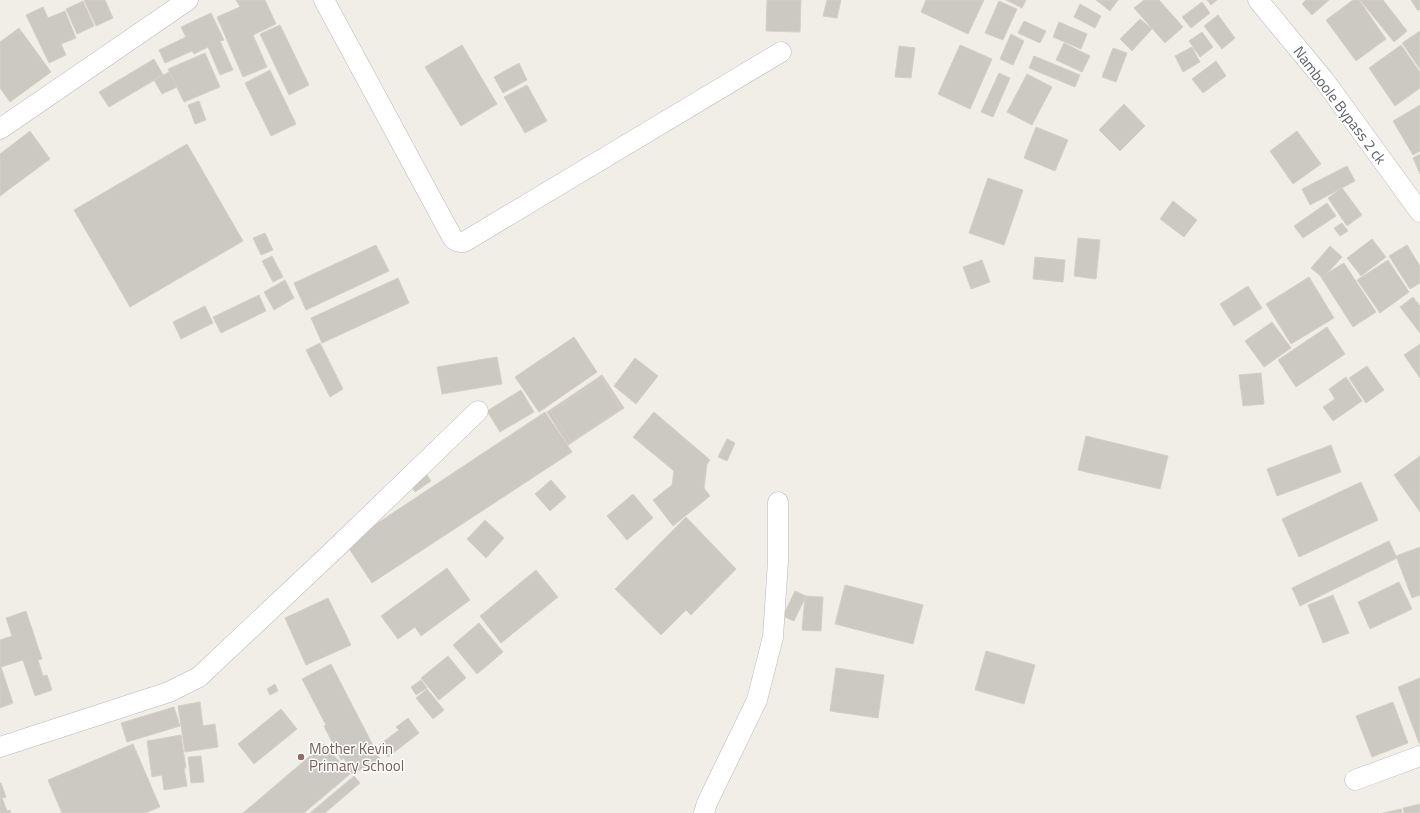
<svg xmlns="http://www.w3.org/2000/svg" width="1420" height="813" viewBox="0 0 1420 813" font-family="'Titillium Web',sans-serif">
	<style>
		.building { fill: #ccc9c3; stroke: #d5d0c4 }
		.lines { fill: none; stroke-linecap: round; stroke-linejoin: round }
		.street-casing { stroke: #b7b9bd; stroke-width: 21 }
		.street { stroke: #fff; stroke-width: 20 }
		.education-dot { fill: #8d6e63; stroke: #fff; stroke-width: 1.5 }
		.labels { text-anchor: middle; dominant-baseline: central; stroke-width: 3; stroke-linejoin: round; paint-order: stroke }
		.street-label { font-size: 15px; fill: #5e6267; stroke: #fff }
		.education-label { font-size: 15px; fill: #785e54; stroke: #fff; text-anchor: start }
	</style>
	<rect width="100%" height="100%" fill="#f0eee6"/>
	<path class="building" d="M84 0H105L113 18 96 26Z
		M236 0H265L276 24 253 35 267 67 243 77 217 17 240 7Z
		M767 0H801L800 32 766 31Z
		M827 0H841L837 18 823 16Z
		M926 0H984L968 34 921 12Z
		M1006 0H1026L1022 8Z
		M1096 0H1118L1110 11Z
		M1144 0H1159L1183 27 1165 43 1134 8Z
		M1207 0H1217L1211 5Z
		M1306 0H1329L1312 15 1302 4Z
		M1353 0H1359L1386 39 1356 61 1326 20Z
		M1360 0H1383L1407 31 1394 42Z
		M1411 0H1420V9L1418 11Z
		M83 1 94 26 77 34 66 9Z
		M999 1 1017 9 1003 40 985 33Z
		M1202 2 1210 13 1191 28 1182 17Z
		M1080 4 1101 16 1095 28 1074 17Z
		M43 7 48 18 65 11 76 38 61 44 66 55 49 63 26 15Z
		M211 13 224 40 220 41 233 70 220 75 208 47 194 54 192 51 165 63 159 50 186 37 181 27Z
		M1218 15 1235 38 1222 49 1204 26Z
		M1140 19 1152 29 1132 51 1120 39Z
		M1024 21 1046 31 1040 43 1018 33Z
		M1059 22 1087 34 1081 49 1053 37Z
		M280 25 309 85 289 95 260 34Z
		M19 28 51 72 10 102 0 88V42Z
		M1420 31V69L1402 43Z
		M1202 32 1213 47 1200 57 1189 41Z
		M1011 34 1024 41 1013 65 1000 59Z
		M1064 43 1090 56 1082 72 1056 60Z
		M462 45 497 104 461 126 425 67Z
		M960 45 992 59 970 109 938 94Z
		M1401 45 1420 72V88L1395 106 1369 68Z
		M899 46 915 48 911 78 895 77Z
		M1192 47 1200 62 1183 72 1175 56Z
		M1113 48 1127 53 1116 82 1102 77Z
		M205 53 220 87 184 102 168 69Z
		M1034 56 1080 75 1075 87 1029 68Z
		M154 59 163 75 109 107 99 92Z
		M1216 61 1226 76 1203 93 1192 79Z
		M519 63 527 80 503 93 494 77Z
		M270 70 296 124 271 136 245 83Z
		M169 72 177 87 162 94 154 80Z
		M999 73 1010 78 993 117 981 112Z
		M1027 74 1052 87 1032 125 1007 112Z
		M527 85 547 121 525 133 504 97Z
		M199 101 206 120 195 124 188 105Z
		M1124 104 1145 126 1120 151 1099 130Z
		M1420 105V151L1413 155 1393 121Z
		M1036 127 1068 140 1055 171 1024 158Z
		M30 131 50 159 0 196V154Z
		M1297 131 1321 164 1293 184 1270 151Z
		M187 144 243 241 130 307 74 210Z
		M1420 154V174L1413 158Z
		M1347 166 1355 181 1310 205 1302 189Z
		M988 178 1023 190 1004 245 969 233Z
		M1342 188 1362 215 1347 226 1328 198Z
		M1173 201 1197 220 1184 237 1160 219Z
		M1327 203 1336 216 1303 238 1294 226Z
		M1342 223 1348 231 1340 236 1334 228Z
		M265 233 273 250 261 255 253 238Z
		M1078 238 1100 240 1096 279 1074 276Z
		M1372 239 1386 257 1361 276 1347 258Z
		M376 245 389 271 306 310 294 283Z
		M1407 245 1420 266V283L1410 289 1389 256Z
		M1330 246 1342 257 1323 278 1311 268Z
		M272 256 283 277 273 282 262 261Z
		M1035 257 1065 260 1063 282 1033 279Z
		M982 260 990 282 971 289 963 267Z
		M1388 260 1409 292 1380 313 1357 280Z
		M1344 263 1376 312 1353 327 1321 277Z
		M1309 277 1334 318 1291 344 1266 304Z
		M398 278 409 303 322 343 311 318Z
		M285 280 294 298 274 310 264 292Z
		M1248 286 1262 308 1234 326 1220 304Z
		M259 295 266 311 221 333 213 317Z
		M1413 297 1420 306V333L1400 307Z
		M205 306 213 323 181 339 173 322Z
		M1272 322 1291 348 1264 367 1245 341Z
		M1327 327 1345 354 1296 387 1278 360Z
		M574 337 597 372 539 412 515 377Z
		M320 343 343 389 330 397 306 350Z
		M1420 344V378L1404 355Z
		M497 357 502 384 442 394 437 367Z
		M635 358 658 376 636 404 614 386Z
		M1367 366 1384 390 1366 403 1349 378Z
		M1261 373 1264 404 1243 406 1239 375Z
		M602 375 624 408 568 445 547 412Z
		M1346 377 1362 401 1333 421 1323 407 1335 399 1329 389Z
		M602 378 621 409 571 442 551 411Z
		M521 390 534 412 500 432 487 411Z
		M545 412 572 452 372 583 346 544Z
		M654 412 710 460 707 464 704 488 710 496 673 526 653 500 672 485 674 471 633 437Z
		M1086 436 1168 456 1160 489 1078 470Z
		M727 439 735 443 727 461 718 457Z
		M1331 445 1341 472 1277 496 1267 469Z
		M1420 456V512L1394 475Z
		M423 469 431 481 415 492 407 480Z
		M551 480 566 497 550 511 535 494Z
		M1361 482 1378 520 1299 557 1282 519Z
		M633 494 653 518 627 540 607 516Z
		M686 517 736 569 691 615 686 610 661 635 615 589Z
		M485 520 504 538 486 558 467 539Z
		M1389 541 1397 558 1300 606 1292 588Z
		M1420 547V595L1412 598 1396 556Z
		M447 568 470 600 421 636 415 627 398 639 381 616Z
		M536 570 558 597 501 643 480 616Z
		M1399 582 1412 609 1370 629 1358 602Z
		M845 585 923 605 913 644 835 624Z
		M795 591 806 596 794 621 783 616Z
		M1333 595 1349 633 1323 643 1308 605Z
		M805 596 823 597 821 631 802 630Z
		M328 598 351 645 306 665 285 618Z
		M26 611 42 659 38 660 43 676 47 675 52 690 35 696 23 660 1 667 13 703 0 708V640L12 636 6 618Z
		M479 623 503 652 477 674 453 645Z
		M986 651 1035 665 1024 704 975 690Z
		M448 656 466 678 439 700 421 678Z
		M331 664 380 759 352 774 344 758 341 760 324 726 326 725 302 679Z
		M836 668 884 675 878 718 830 711Z
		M1420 678V743H1419L1398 687Z
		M421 680 427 688 416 695 411 687Z
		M275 684 278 691 270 695 267 689Z
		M427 689 444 710 433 719 416 698Z
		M200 702 203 726 215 724 218 747 185 752 178 706Z
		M1393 702 1408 743 1372 757 1356 716Z
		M174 707 180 726 127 742 121 723Z
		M281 709 297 729 254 764 238 744Z
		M408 718 419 733 388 757 379 745 399 730 396 727Z
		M181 735 186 768H184L187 786 164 790 162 775 152 777 147 741Z
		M133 744 160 807 145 813H62L48 780Z
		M324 744 350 774 304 813H243Z
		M201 756 204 782 191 783 188 757Z
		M354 776 360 783 325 813H310Z
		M0 783H1L6 797 2 798 7 811 10 810 11 813H0Z
		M1420 804V813H1404L1403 808Z
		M1401 809 1402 813H1383Z"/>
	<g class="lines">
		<g class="street-casing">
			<path id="street" d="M324 0 451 235C454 241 457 242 464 242L781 52
				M1258 0 1324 80 1420 212
				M0 129 188 0
				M0 747 169 692 199 677 335 549 478 411
				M1355 780 1420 756
				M704 813 707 803 757 700 773 637 778 561V502"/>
		</g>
		<use href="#street" class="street"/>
	</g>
	<circle class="education-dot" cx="301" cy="757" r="4"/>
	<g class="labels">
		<g class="street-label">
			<text transform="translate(1340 105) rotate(53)">Namboole Bypass 2 ck</text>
		</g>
		<g class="education-label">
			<text x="309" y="748">Mother Kevin<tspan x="309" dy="17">Primary School</tspan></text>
		</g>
	</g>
</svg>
